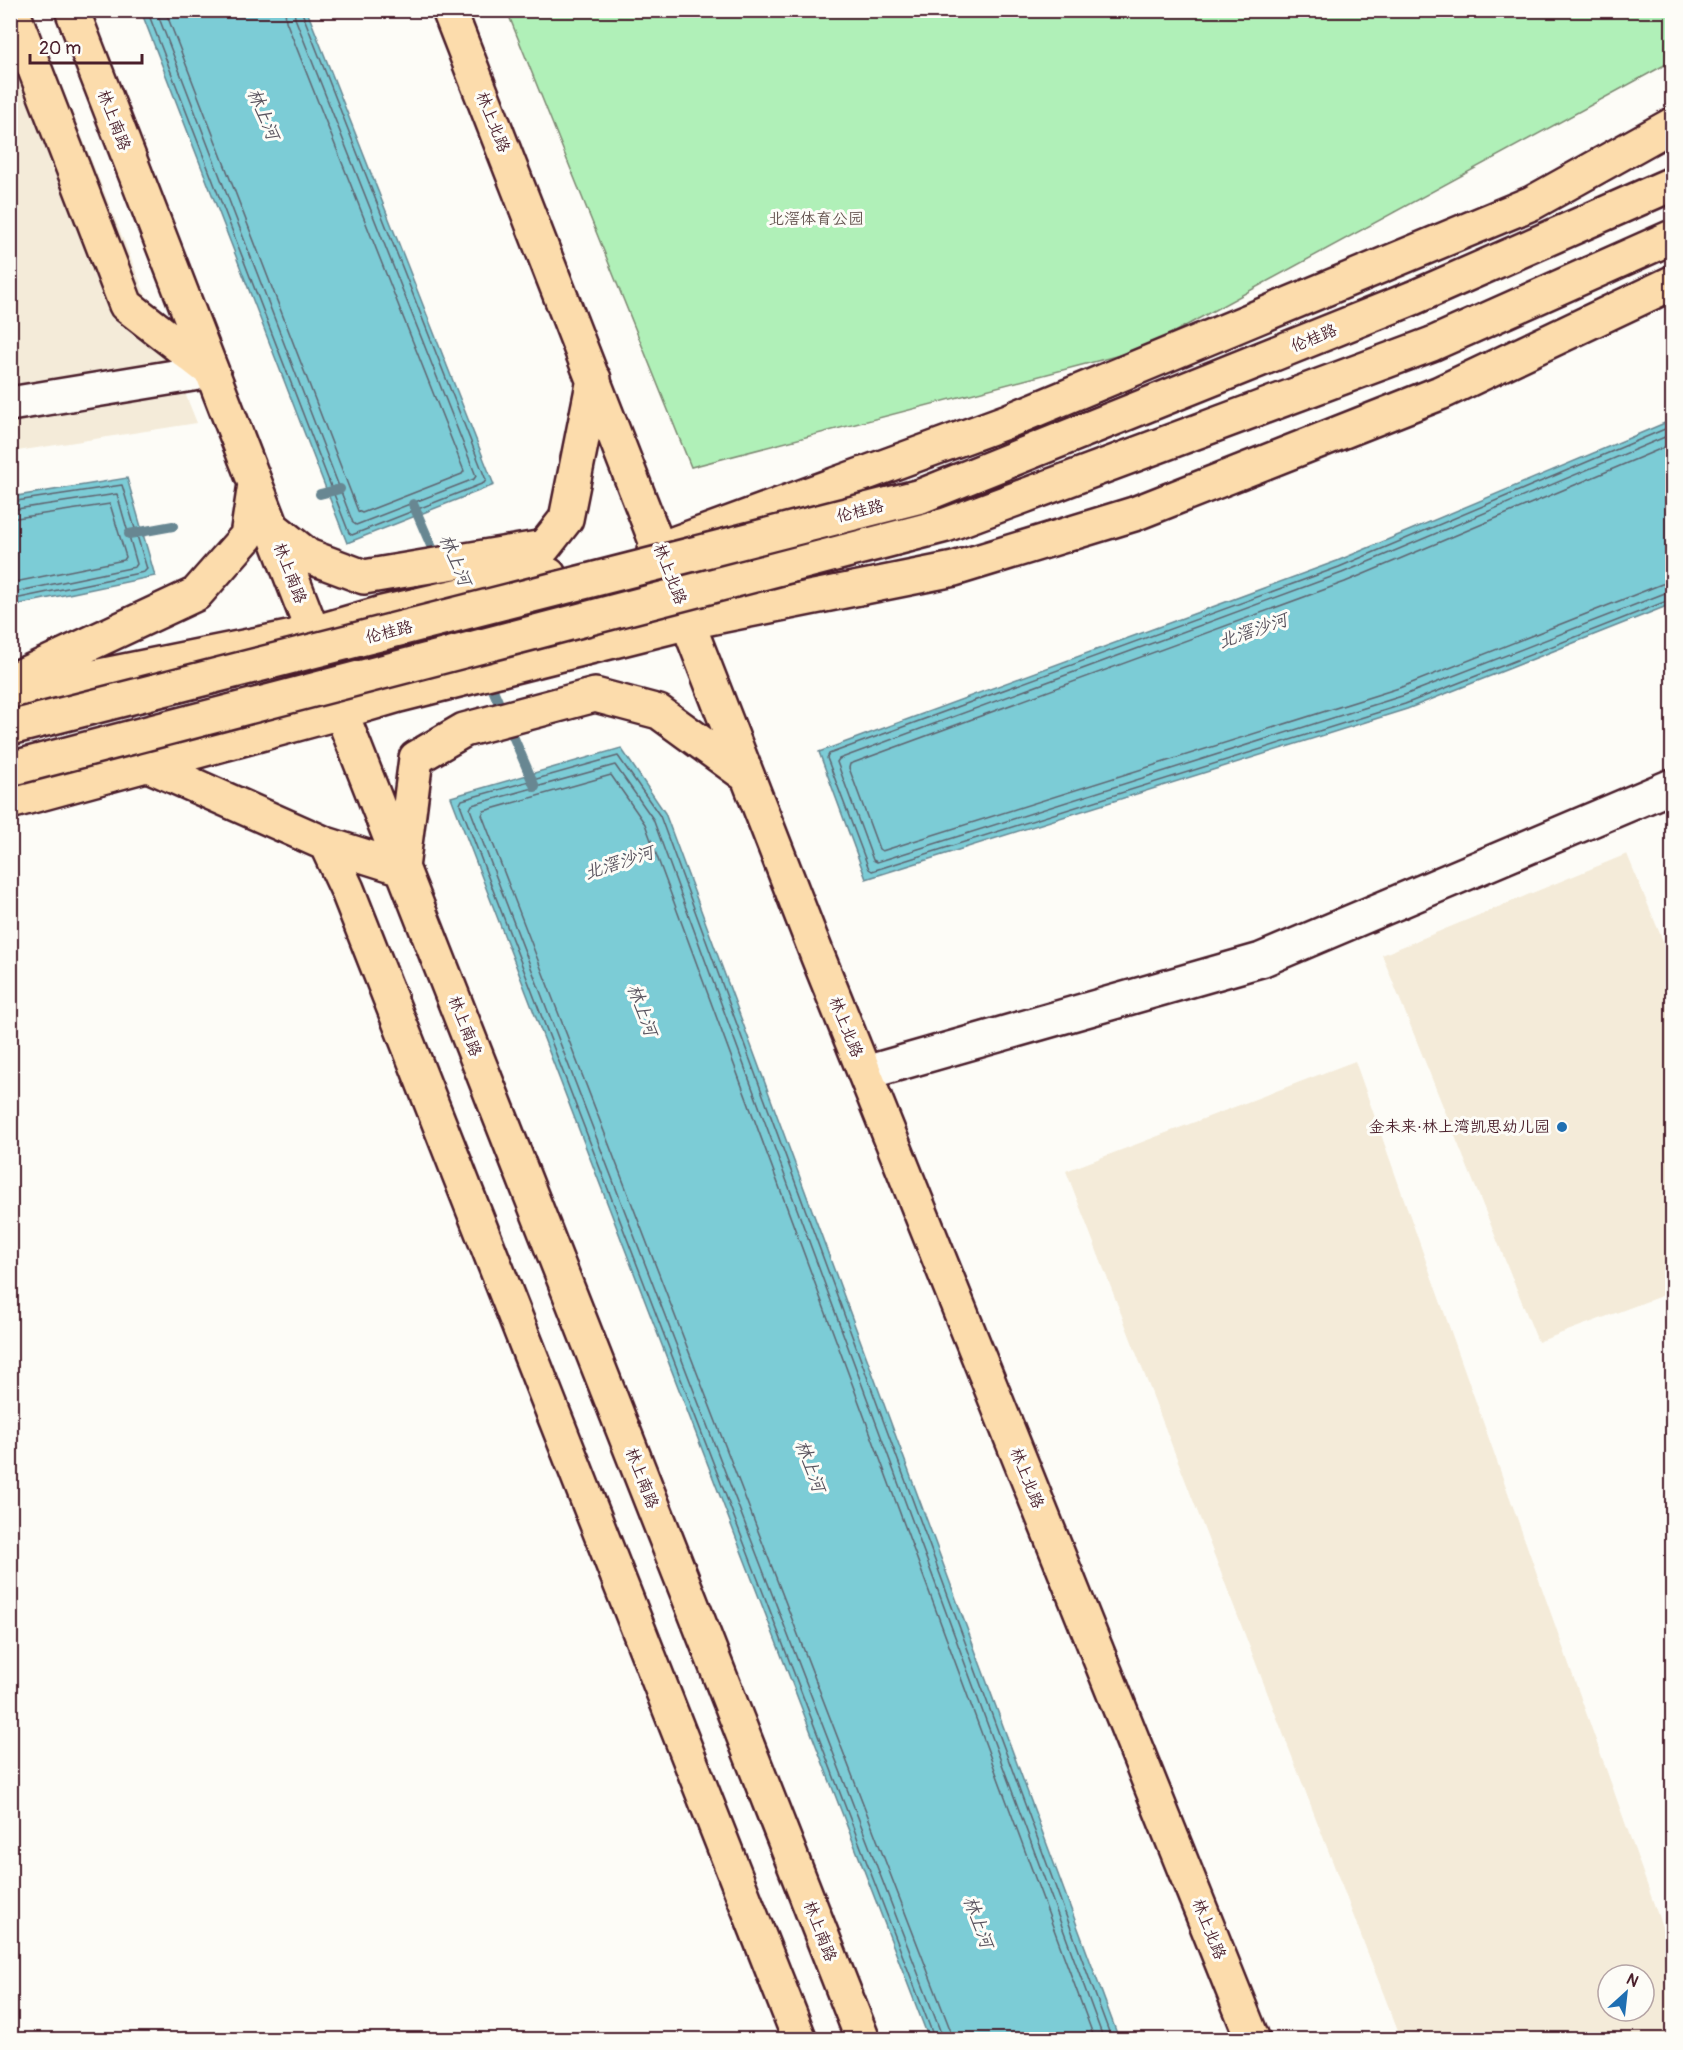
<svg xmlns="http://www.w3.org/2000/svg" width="1683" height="2050" viewBox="0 0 1683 2050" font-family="Pangolin,'LXGW WenKai TC',sans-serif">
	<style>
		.built { fill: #f4ebd9; fill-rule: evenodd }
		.green { fill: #b0f0b8; stroke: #7d8872; stroke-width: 1.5 }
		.water { fill: #7cccd6; stroke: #688792; stroke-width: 1.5 }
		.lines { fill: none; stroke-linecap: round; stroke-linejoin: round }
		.shore { stroke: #5e646f; stroke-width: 1.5 }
		.stream { stroke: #688792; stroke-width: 10 }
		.minor-casing { stroke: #4a1f2b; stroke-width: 38 }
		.major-casing { stroke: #4a1f2b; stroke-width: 38 }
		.minor { stroke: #fdfcf7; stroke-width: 33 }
		.major { stroke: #fcdcac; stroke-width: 33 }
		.major-bridge-casing { stroke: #4a1f2b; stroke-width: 38; stroke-linecap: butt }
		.major-bridge { stroke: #fcdcac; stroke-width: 33 }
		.poi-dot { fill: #1f6fb2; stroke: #fdfcf7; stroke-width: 2 }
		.labels { text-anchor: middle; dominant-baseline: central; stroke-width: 6; stroke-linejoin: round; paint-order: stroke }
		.street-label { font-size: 16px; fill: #4a1f2b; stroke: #fdfcf7 }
		.park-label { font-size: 16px; fill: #64534e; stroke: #fdfcf7 }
		.poi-label { font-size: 16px; fill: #4a1f2b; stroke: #fdfcf7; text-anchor: end }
		.water-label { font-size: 18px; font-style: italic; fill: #59535e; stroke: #fdfcf7 }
	</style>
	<rect width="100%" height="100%" fill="#fdfcf7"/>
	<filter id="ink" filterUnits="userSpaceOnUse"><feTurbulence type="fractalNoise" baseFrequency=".0167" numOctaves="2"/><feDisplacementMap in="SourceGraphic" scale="12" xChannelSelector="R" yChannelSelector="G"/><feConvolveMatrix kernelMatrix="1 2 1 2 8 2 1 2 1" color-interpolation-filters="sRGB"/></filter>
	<g filter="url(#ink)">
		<path class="built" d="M31 10 197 423 11 452 10 11Z
			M1627 854 1672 963V1292L1538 1342 1382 955Z
			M1355 1061 1672 1955V2039H1401L1066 1171ZM1608 1975H1644V2011H1608Z"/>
		<path class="green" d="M1672 10V61L1143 349 691 467 507 11Z"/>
		<path class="water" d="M141 11H307L494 485 347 543Z
			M1672 420V604L1407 709 866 879 819 752 1337 561Z
			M127 478 155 576 11 606V497Z
			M621 748 665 813 1119 2039H929L451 797Z"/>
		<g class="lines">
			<path class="shore" d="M147 10 349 533 352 535 484 483 486 480 301 10
				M156 10 353 523 356 525 474 479 476 476 295 18 294 10
				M165 10 358 511 362 513 462 474 464 471 286 21 285 10
				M1672 426 1339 567 829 754 827 758 869 869 872 871 1405 704 1672 599
				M1672 434 1342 573 839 759 837 762 873 860 877 862 1402 696 1665 593 1672 592
				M1672 444 1345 582 850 764 849 768 879 849 882 851 1399 688 1662 584 1672 583
				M10 502 122 485 147 569 144 572 10 600
				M10 510 117 494 137 564 135 567 10 593
				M10 519 110 504 126 557 124 560 10 583
				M935 2040 460 804 462 800 618 756 660 816 1112 2040
				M942 2040 941 2033 470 809 472 805 615 765 653 819 1104 2040
				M951 2040 950 2029 482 815 484 811 611 775 645 824 1095 2040"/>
			<path class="stream" d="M320 494 340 489
				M413 504 452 594
				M129 534 173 526
				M488 678 535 787"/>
			<g class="minor-casing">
				<path id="minor" d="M10 404 211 371
					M865 1073 1261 960 1672 786"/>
			</g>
			<g class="major-casing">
				<path id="major" d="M12 10 126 305 211 371
					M72 10 313 633 341 712 863 2040
					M449 10 818 957 1253 2040
					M274 529 308 556 364 577 544 547 566 519 594 379
					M654 551 1008 421 1532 203 1672 125
					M10 681 196 594 247 536 255 484
					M10 694 313 633 382 613 549 575
					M148 765 326 844 347 889 800 2040
					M10 802 341 712 399 695 689 622 954 569 1134 514 1440 393 1672 283
					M326 844 402 868 416 758 464 730 595 695 659 712 747 776"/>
			</g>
			<use href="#minor" class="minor"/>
			<use href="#major" class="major"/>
			<g class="major-bridge-casing">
				<path id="major-bridge" d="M10 728 921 496 1413 298 1672 184
					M10 769 946 525 1432 344 1672 237"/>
			</g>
			<use href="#major-bridge" class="major-bridge"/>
		</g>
	</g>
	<circle class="poi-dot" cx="1562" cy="1127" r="6"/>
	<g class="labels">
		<g class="street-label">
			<text transform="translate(114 120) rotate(69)">林上南路</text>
			<text transform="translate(493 122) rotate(68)">林上北路</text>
			<text transform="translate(1314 338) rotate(-22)">伦桂路</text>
			<text transform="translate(860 511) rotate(-14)">伦桂路</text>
			<text transform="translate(290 573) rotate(69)">林上南路</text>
			<text transform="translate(670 574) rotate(69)">林上北路</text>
			<text transform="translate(389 632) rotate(-14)">伦桂路</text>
			<text transform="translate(465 1026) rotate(69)">林上南路</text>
			<text transform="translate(846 1027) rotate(68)">林上北路</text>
			<text transform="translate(642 1478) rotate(69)">林上南路</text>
			<text transform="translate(1027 1478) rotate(68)">林上北路</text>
			<text transform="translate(1209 1929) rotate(68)">林上北路</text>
			<text transform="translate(820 1931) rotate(69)">林上南路</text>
		</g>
		<g class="park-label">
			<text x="816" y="219">北滘体育公园</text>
		</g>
		<g class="poi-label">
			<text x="1550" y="1127">金未来·林上湾凯思幼儿园</text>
		</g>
		<g class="water-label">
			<text transform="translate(263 114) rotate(67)">林上河</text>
			<text transform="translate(455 560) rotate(67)">林上河</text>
			<text transform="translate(1253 631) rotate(-19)">北滘沙河</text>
			<text transform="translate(619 863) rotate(-18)">北滘沙河</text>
			<text transform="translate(642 1010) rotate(70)">林上河</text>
			<text transform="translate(810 1466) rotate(70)">林上河</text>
			<text transform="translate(978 1922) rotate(70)">林上河</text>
		</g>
	</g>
	<rect width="1683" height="2050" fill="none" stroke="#fdfcf7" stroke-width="36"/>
	<rect x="18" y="18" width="1647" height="2014" fill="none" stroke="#4a1f2b" stroke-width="2" filter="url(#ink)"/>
	<g transform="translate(1626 1993) rotate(27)"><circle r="28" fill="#fdfcf7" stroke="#b5a4a5" stroke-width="1.5"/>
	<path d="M0-4.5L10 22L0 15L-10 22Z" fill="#1f6fb2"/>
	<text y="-9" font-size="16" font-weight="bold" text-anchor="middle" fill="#4a1f2b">N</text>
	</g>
	<path d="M30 54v9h112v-9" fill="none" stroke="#4a1f2b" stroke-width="3"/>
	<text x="39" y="54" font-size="18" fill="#4a1f2b" stroke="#fdfcf7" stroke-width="4.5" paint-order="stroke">20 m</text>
</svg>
